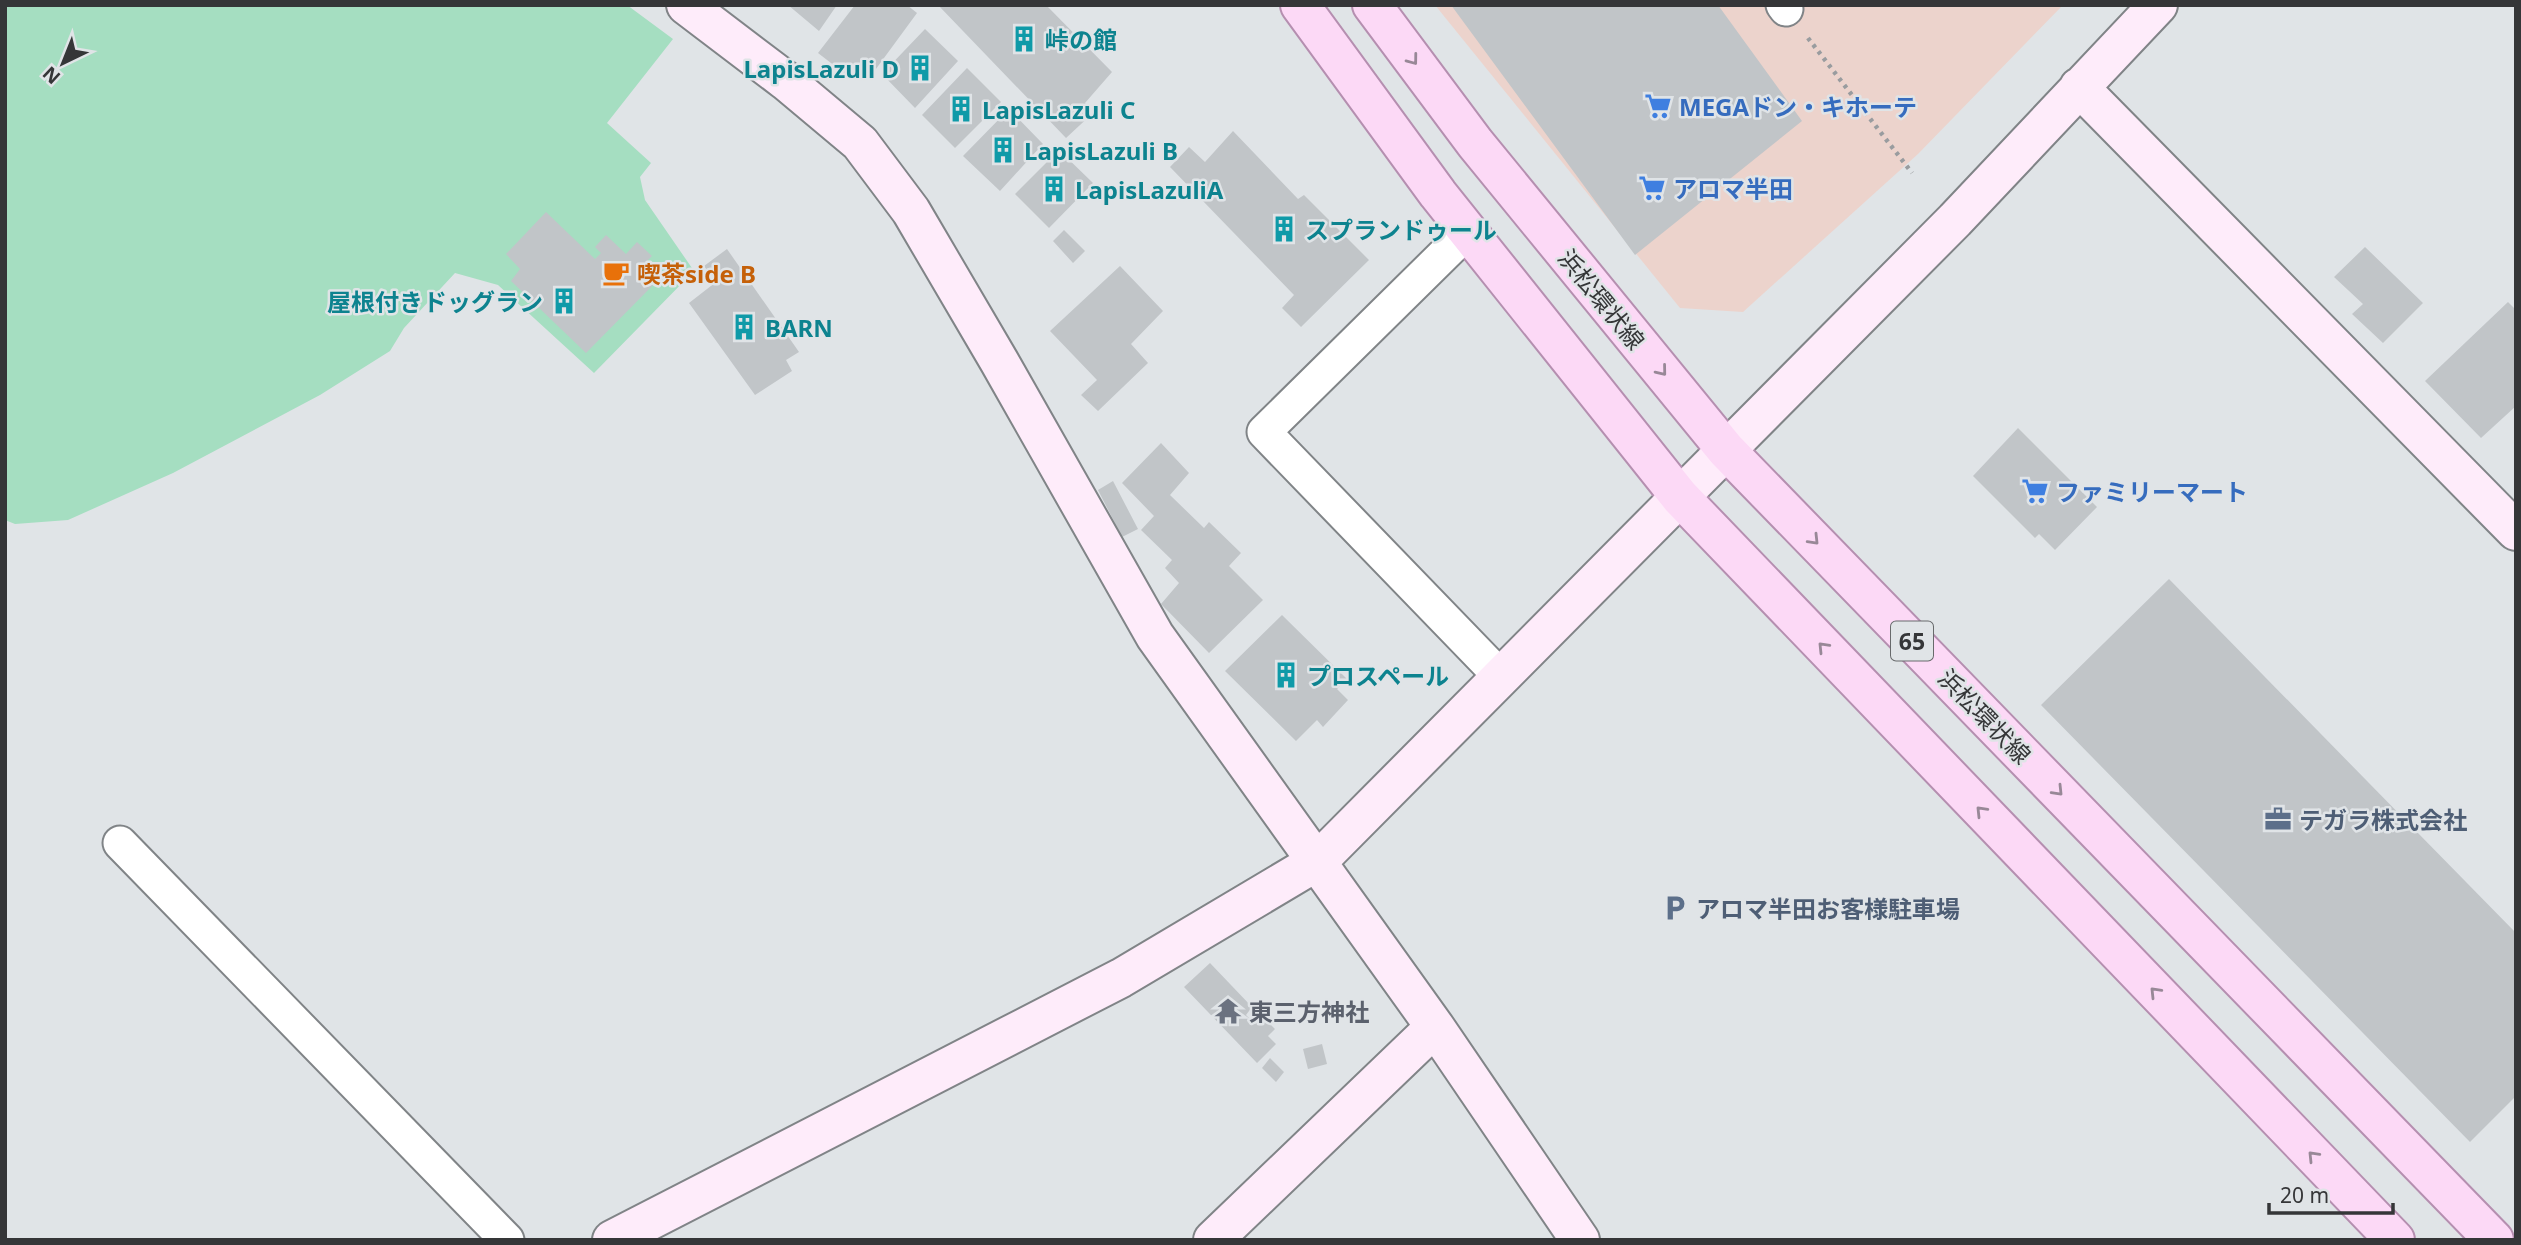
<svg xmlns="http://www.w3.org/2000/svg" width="2521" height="1245" viewBox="0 0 2521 1245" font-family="'Noto Sans','Noto Sans JP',sans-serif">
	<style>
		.commercial { fill: #ecd3cc }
		.green { fill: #a5dec1 }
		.building { fill: #c1c5c8 }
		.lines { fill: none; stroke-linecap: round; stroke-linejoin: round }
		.street-casing { stroke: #808487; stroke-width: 37 }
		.secondary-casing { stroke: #808487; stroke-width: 42 }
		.primary-casing { stroke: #b58fb0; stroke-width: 42 }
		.path { stroke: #999c9f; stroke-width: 4.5; stroke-dasharray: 3.5 5; stroke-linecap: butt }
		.street { stroke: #fff; stroke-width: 33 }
		.secondary { stroke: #feecfa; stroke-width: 38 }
		.primary { stroke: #fcd9f6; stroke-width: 38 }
		.oneway { stroke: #988897 }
		.labels { text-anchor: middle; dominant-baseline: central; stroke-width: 5; stroke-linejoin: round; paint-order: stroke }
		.shield { fill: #e0e4e7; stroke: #686a6c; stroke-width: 2 }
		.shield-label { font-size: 23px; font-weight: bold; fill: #353638 }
		.culture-label { font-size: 24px; font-weight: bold; fill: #0d838f; stroke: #e0e4e7; text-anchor: start }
		.shop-label { font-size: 24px; font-weight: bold; fill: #366cbe; stroke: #e0e4e7; text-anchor: start }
		.food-label { font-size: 24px; font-weight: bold; fill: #c56008; stroke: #e0e4e7; text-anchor: start }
		.street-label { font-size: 24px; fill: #353638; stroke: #e0e4e7 }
		.service-label { font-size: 24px; font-weight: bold; fill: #4e5e75; stroke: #e0e4e7; text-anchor: start }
		.worship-label { font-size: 24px; font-weight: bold; fill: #5b616d; stroke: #e0e4e7; text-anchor: start }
	</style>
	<rect width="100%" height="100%" fill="#e0e4e7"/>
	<path class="commercial" d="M1435 5H2063L1918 154 1743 312 1680 308Z"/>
	<path class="green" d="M5 5H627L673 39 607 123 651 163 640 177 645 200 694 271 594 373 498 285 455 273 404 328 390 351 320 395 173 473 68 520 15 524 5 520Z"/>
	<path class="building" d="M788 5H837L819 31Z
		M855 5H907L917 13 873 73 864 67 853 80 818 53Z
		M938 5H1046L1112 72 1085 103 1094 112 1066 138Z
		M1451 5H1718L1802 121 1635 255Z
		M925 29 958 61 915 108 882 74Z
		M967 68 1001 102 955 148 922 115Z
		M1009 109 1043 144 1000 191 963 156Z
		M1233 131 1298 199 1304 195 1369 260 1301 327 1282 308 1294 295 1170 167 1189 147 1205 162Z
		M1059 150 1093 183 1049 228 1015 194Z
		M546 212 595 259 601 253 595 247 606 235 626 254 637 242 652 256 642 266 657 281 586 353 511 281 520 269 506 254Z
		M1064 230 1085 251 1073 263 1053 241Z
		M2365 247 2423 303 2383 343 2352 314 2363 304 2334 277Z
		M727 249 799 352 786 360 792 371 755 395 689 303 716 282 704 266Z
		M1120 266 1163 311 1131 344 1148 363 1098 411 1081 395 1097 380 1050 331Z
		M2508 302 2516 310V406L2481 438 2425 381Z
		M2018 428 2097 507 2055 550 2039 534 2035 538 1973 476Z
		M1161 443 1189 473 1170 495 1204 528 1209 522 1241 553 1229 566 1263 600 1209 653 1161 604 1179 583 1165 568 1172 560 1141 530 1154 516 1122 483Z
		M1113 481 1138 529 1122 537 1098 490Z
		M2169 579 2516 933V1096L2470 1142 2041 705Z
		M1282 615 1347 679 1337 689 1348 700 1323 727 1317 720 1296 741 1225 671Z
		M1210 963 1252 1007 1246 1015 1255 1024 1262 1016 1275 1029 1268 1036 1276 1044 1257 1063 1184 987Z
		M1322 1044 1327 1064 1308 1069 1303 1049Z
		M1270 1058 1284 1072 1276 1082 1262 1068Z"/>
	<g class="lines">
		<g class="street-casing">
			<path id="street" d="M1783 5 1786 9
				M1468 231 1264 432 1501 677
				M120 843 507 1240"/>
		</g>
		<g class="secondary-casing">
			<path id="secondary" d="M686 5 786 81 860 143 911 211 999 361 1155 636 1435 1027 1213 1240
				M2079 87 2516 531
				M1435 1027 1580 1240
				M612 1240 1121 978 1318 861 1955 220 2158 5"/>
		</g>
		<g class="primary-casing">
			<path id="primary" d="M1300 5 1438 194 1680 497 2395 1240
				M1372 5 1475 143 1726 450 2494 1240"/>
		</g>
		<path class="path" d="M1808 38 1912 173"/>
		<use href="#street" class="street"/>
		<use href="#secondary" class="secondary"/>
		<use href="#primary" class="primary"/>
	</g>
	<defs><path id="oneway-chevron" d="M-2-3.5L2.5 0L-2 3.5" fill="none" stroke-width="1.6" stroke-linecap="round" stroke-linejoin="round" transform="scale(1.75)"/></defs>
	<g class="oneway">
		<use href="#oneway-chevron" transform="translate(1413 60) rotate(53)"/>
		<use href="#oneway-chevron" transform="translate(1662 371) rotate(51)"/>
		<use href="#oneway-chevron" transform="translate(1814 540) rotate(46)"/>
		<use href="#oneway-chevron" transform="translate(1823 647) rotate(-134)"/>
		<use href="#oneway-chevron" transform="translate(2058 791) rotate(46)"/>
		<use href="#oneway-chevron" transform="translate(1981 811) rotate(-134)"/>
		<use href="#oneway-chevron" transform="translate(2155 992) rotate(-134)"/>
		<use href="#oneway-chevron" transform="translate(2313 1156) rotate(-134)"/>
	</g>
	<defs>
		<g id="building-bare" transform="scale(2.1)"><path d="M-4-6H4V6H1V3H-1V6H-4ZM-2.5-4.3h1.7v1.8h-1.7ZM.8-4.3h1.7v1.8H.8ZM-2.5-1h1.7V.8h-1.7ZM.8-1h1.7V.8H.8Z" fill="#0f9aa8" stroke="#e0e4e7" stroke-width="2.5" paint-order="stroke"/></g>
		<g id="supermarket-bare" transform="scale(2.1)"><path d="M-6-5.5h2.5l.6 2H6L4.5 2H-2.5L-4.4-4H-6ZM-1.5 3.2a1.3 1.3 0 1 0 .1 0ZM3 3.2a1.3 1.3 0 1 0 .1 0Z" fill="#3f7fe0" stroke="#e0e4e7" stroke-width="2.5" paint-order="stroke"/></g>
		<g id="cafe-bare" transform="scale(2.1)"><path d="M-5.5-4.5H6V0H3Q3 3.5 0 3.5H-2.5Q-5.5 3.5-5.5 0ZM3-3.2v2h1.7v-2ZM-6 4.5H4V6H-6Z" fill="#e8710a" stroke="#e0e4e7" stroke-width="2.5" paint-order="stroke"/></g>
		<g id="office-bare" transform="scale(2.1)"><path d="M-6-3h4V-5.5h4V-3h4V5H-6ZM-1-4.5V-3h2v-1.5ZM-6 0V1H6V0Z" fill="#5c6f8a" stroke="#e0e4e7" stroke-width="2.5" paint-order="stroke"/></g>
		<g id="parking-bare" transform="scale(2.1)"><path d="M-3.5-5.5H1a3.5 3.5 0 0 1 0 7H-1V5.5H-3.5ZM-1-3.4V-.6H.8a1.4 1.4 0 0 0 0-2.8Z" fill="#5c6f8a" stroke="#e0e4e7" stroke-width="2.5" paint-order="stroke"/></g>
		<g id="temple-bare" transform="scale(2.1)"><path d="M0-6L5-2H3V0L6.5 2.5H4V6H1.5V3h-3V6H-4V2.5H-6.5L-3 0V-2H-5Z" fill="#6b7280" stroke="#e0e4e7" stroke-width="2.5" paint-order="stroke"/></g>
	</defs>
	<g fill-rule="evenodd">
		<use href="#building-bare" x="1024" y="39"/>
		<use href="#building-bare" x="920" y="68"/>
		<use href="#supermarket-bare" x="1658" y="106"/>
		<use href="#building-bare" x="961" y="109"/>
		<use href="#building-bare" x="1003" y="150"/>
		<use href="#supermarket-bare" x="1652" y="188"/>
		<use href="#building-bare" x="1054" y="189"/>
		<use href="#building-bare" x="1284" y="229"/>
		<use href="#cafe-bare" x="616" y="273"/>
		<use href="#building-bare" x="564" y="301"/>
		<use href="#building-bare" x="744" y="327"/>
		<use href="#supermarket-bare" x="2035" y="491"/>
		<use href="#building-bare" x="1286" y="675"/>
		<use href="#office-bare" x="2278" y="819"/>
		<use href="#parking-bare" x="1675" y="908"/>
		<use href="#temple-bare" x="1228" y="1011"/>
	</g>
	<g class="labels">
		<rect class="shield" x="1891" y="621.5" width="42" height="39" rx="5"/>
		<g class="shield-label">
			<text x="1912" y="641">65</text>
		</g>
		<g class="culture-label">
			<text x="1045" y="39">峠の館</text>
			<text x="899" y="68" text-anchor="end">LapisLazuli D</text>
			<text x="982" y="109">LapisLazuli C</text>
			<text x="1024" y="150">LapisLazuli B</text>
			<text x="1075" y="189">LapisLazuliA</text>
			<text x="1305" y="229">スプランドゥール</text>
			<text x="543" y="301" text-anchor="end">屋根付きドッグラン</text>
			<text x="765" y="327">BARN</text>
			<text x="1307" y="675">プロスペール</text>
		</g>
		<g class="shop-label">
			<text x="1679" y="106">MEGAドン・キホーテ</text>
			<text x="1673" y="188">アロマ半田</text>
			<text x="2056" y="491">ファミリーマート</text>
		</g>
		<g class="food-label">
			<text x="637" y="273">喫茶side B</text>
		</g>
		<g class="street-label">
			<text transform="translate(1602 299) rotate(51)">浜松環状線</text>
			<text transform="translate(1985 716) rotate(46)">浜松環状線</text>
		</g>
		<g class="service-label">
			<text x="2299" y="819">テガラ株式会社</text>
			<text x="1696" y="908">アロマ半田お客様駐車場</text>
		</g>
		<g class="worship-label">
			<text x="1249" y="1011">東三方神社</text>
		</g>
	</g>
	<rect width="2521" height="1245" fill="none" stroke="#353638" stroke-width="14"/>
	<g transform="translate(63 63) rotate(223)" stroke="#e0e4e7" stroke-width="5" paint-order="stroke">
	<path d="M0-5L12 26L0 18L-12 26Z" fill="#353638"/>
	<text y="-10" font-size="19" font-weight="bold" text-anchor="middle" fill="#353638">N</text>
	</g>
	<path d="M2269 1203v10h124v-10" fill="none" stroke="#353638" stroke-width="3.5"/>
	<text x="2280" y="1203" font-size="21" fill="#353638" stroke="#e0e4e7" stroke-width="5" paint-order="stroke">20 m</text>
</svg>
